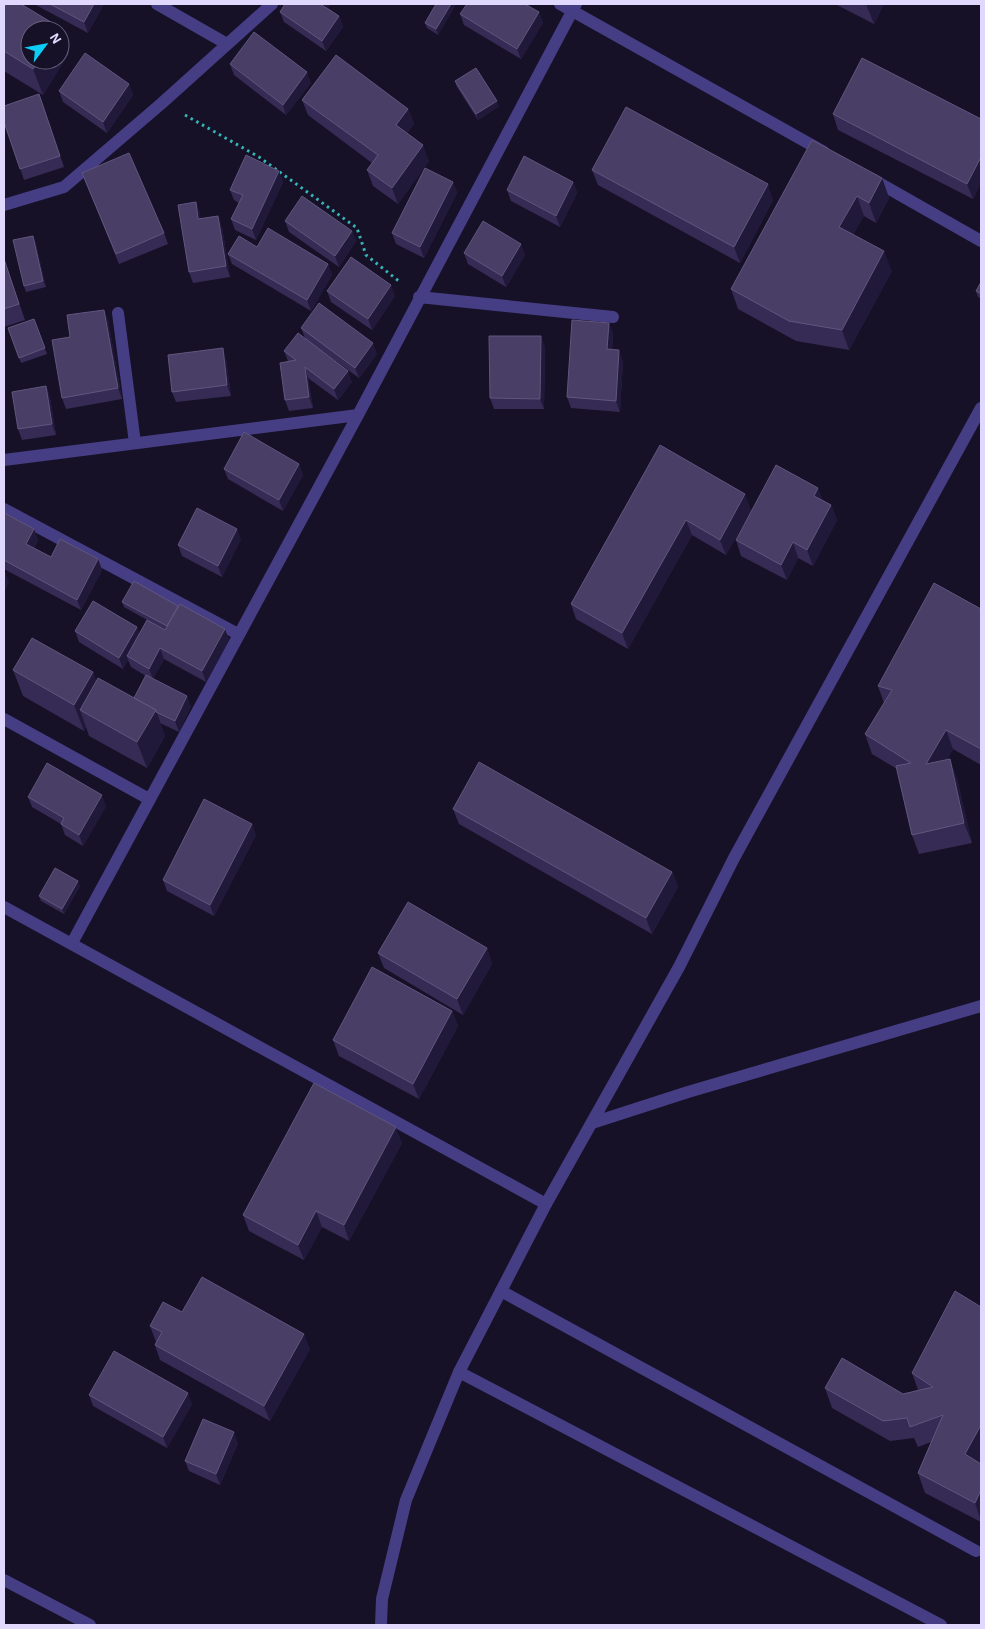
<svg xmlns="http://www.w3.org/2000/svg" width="985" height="1629" viewBox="0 0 985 1629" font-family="'Alegreya Sans',sans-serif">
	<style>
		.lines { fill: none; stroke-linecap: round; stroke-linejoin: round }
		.path { stroke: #35b3b5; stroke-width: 3; stroke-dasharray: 2.5 4; stroke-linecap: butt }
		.service { stroke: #463e84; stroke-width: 12 }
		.minor { stroke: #463e84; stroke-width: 12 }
		.tertiary { stroke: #463e84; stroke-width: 12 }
		.wall { fill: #362b54 }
		.shaded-wall { fill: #21193a }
		.building { fill: #483e66; stroke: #60567e }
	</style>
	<rect width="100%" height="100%" fill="#161127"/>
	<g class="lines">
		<path class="path" d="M185 115 259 157 357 228 366 255 400 282"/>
		<path class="service" d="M592 1123 688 1092 981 1006
			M501 1291 976 1551"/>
		<path class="minor" d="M157 4 227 44
			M560 4 824 152
			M872 179 981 241
			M4 205 64 187 162 103 272 4
			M419 297 613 317
			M118 313 135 443
			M4 460 358 415
			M4 509 238 634
			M4 719 149 799
			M4 907 546 1204
			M72 943 358 415 576 4
			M459 1372 941 1625"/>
		<path class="tertiary" d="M4 1580 90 1625
			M381 1625 382 1599 406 1500 459 1372 546 1204 679 967 734 858 981 408"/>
	</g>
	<path class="wall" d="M34 4H104L88 33Z
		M436 4H456L438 35 427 28 425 23Z
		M835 4H884L874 24Z
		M4 7 59 27 69 53 43 95 4 71Z
		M328 8 339 16 343 27 326 51 284 22 280 12Z
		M539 12 543 23 521 59 464 25 460 14Z
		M230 64 311 83 286 115 234 75Z
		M455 81 499 106 478 120 457 87Z
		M129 84 133 95 107 133 63 102 59 91Z
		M39 94 64 167 24 180 4 122Z
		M302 100 408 109 414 124 407 133 429 161 398 204 373 186 367 170 372 163 308 115Z
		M833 114 981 119V183L973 199 838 130Z
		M812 140 882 178 889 198 876 223 864 216 853 234 892 271 849 350 796 341 738 309 731 289Z
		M592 170 773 200 740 263 598 185Z
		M279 171 283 182 256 240 235 230 231 219 239 203 234 200 230 190Z
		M82 173 164 233 168 244 119 264Z
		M453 182 457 193 424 258 396 244 392 233Z
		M573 182 577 193 560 227 511 201 507 190Z
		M200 213V219L222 227 230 277 193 283 189 272Z
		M285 221 352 231 356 241 339 267 289 232Z
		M35 241 46 287 26 292 24 286Z
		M257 247 328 264 332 275 311 311 232 264 228 254Z
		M464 253 525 255 506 287 468 264Z
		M4 258 25 320 4 327Z
		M981 282V299L978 297 976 291Z
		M327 291 395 296 372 330 331 302Z
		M34 319 47 354 21 363 8 328Z
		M108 320 122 399 66 409 62 398 70 337Z
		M609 323 613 334 612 350 623 361 620 412 571 408 567 397Z
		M301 328 377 354 359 378 326 354 352 382 338 400 308 378 313 408 289 411 285 400 288 361 284 351 305 338Z
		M545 347 544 409H494L490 398Z
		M226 359 231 396 176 402 172 392Z
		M46 386 50 397 56 435 22 440 18 429Z
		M660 445 751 510 726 555 692 535 628 649 576 619 571 604Z
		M299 464 303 475 283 511 228 479 224 469Z
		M823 500 831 505 837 520 813 566 798 558 787 580 741 556 736 540Z
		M4 513 34 529 38 540 34 548 51 557 98 559 102 570 81 610 4 569Z
		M241 539 222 577 182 556 178 545Z
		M122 602 229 639 206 682 164 659 153 679 191 706 179 732 160 723 165 736 147 768 89 736 86 727 84 731 23 696 13 670 93 672 96 681 134 698 146 676 131 667 128 660 123 669 79 642 75 631 139 633 165 630 124 607Z
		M981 609V765L953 749 947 760 950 759 957 779 972 843 919 854 912 835 897 769 872 754 865 734 884 703 878 686Z
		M28 797 106 806 83 846 65 835 61 824 32 807Z
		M453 809 672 872 678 887 652 934 459 824Z
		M256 835 214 916 167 891 163 880Z
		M80 886 64 914 41 901 39 896Z
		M487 948 492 964 463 1015 384 968 378 953Z
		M452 1011 458 1026 419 1099 339 1056 333 1040Z
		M402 1143 349 1241 322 1227 304 1260 249 1231 243 1215Z
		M981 1307V1457L979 1462 981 1464V1522L925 1493 918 1473 931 1442 918 1447 914 1438 890 1441 832 1408 825 1388 903 1394 918 1390 912 1373Z
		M182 1312 310 1349 270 1421 160 1360 155 1345 156 1342 150 1326Z
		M89 1395 192 1404 167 1448 93 1406Z
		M238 1443 220 1485 189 1471 185 1461Z"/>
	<path class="shaded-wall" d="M94 4H104L88 33 84 22Z
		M320 4H331L324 14Z
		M451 4H456L438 35 436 29Z
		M866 4H884L874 24Z
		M539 12 543 23 521 59 517 49Z
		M339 16 343 27 326 51 322 41Z
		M59 27 69 53 43 95 33 69 39 60H60V30H58Z
		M307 72 311 83 286 115 283 105Z
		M129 84 133 95 107 133 103 122Z
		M497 101 499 106 478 120 476 114Z
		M408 109 414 124 402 141 396 125Z
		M423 145 429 161 398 204 392 188Z
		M981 157V183L973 199 967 184Z
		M279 171 283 182 256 240 252 229Z
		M882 178 889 198 876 223 869 203Z
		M453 182 457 193 424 258 420 247Z
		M573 182 577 193 560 227 556 216Z
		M768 184 773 200 740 263 734 247Z
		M857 196 864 216 847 246 839 227Z
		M196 202 200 213 202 230 198 219Z
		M218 216 222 227 230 277 226 266Z
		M352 231 356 241 339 267 335 256Z
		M33 236 35 241 46 287 43 281Z
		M521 244 525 255 506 287 502 276Z
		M884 251 892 271 849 350 842 330Z
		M328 264 332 275 311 311 307 300Z
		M391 285 395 296 372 330 368 319Z
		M104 310 108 320 122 399 118 388Z
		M609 323 613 334 611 360 607 349Z
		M541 336 545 347 544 409 540 399Z
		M373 343 377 354 359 378 355 368Z
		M223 348 226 359 231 396 227 385Z
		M619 350 623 361 620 412 616 401Z
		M305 367 308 378 313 408 309 397Z
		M348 371 352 382 338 400 334 389Z
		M46 386 50 397 56 435 52 424Z
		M299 464 303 475 283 511 279 500Z
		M818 488 824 503 814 496Z
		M745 494 751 510 726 555 720 540Z
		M831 505 837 520 813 566 807 550Z
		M686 520 692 535 628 649 622 633Z
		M34 529 38 540 30 555 26 544Z
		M237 529 241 539 222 577 218 566Z
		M793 542 798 558 787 580 781 565Z
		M98 559 102 570 81 610 77 600Z
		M5 572 9 582 4 593V575Z
		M137 627 141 638 127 656 128 660 123 669 119 658Z
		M225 629 229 639 206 682 202 671Z
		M160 648 164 659 153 679 149 669Z
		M93 672 102 698 80 710 86 727 84 731 74 705Z
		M187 696 191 706 179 732 175 721Z
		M156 710 165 736 147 768 137 742Z
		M946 730 953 749 934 784 926 764Z
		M950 759 957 779 972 843 964 823Z
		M102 795 106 806 83 846 79 835Z
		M252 824 256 835 214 916 210 905Z
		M672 872 678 887 652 934 646 918Z
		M78 881 80 886 64 914 62 909Z
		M487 948 492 964 463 1015 457 999Z
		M452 1011 458 1026 419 1099 413 1084Z
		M396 1127 402 1143 349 1241 344 1225Z
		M316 1211 322 1227 304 1260 298 1245Z
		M304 1334 310 1349 270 1421 264 1406Z
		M188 1393 192 1404 167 1448 163 1437Z
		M981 1425V1457L972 1474 965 1454Z
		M234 1432 238 1443 220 1485 216 1474Z
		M981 1490V1521L975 1503Z"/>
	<path class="building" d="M6 4H21L59 27 58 30H30V60H39L33 69 4 51V7Z
		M50 4H94L84 22Z
		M285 4H320L339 16 322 41 280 12Z
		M436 4H451L436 29 425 23Z
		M467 4H525L539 12 517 49 460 14Z
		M254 32 307 72 283 105 230 64Z
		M85 53 129 84 103 122 59 91Z
		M336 55 408 109 396 125 423 145 392 188 367 170 378 155 302 100Z
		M862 58 981 119V157L967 184 833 114Z
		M476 68 497 101 476 114 455 81Z
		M39 94 60 156 20 169 4 122V106Z
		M626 107 768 184 734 247 592 170Z
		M812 140 882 178 869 203 857 196 839 227 884 251 842 330 789 321 731 289Z
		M129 153 164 233 116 254 82 173Z
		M246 155 279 171 252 229 231 219 243 195 230 190Z
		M524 156 573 182 556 216 507 190Z
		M425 168 453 182 420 247 392 233Z
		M302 196 352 231 335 256 285 221Z
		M196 202 198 219 218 216 226 266 189 272 178 205Z
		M483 221 521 244 502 276 464 253Z
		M268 228 328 264 307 300 228 254 239 236 257 247Z
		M33 236 43 281 24 286 13 240Z
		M351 257 391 285 368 319 327 291Z
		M4 259 19 304 4 309Z
		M981 282V294L976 291Z
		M319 303 373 343 355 368 301 328Z
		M104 310 118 388 62 398 52 340 70 337 67 315Z
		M34 319 45 348 19 358 8 328Z
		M572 320 609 323 607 349 619 350 616 401 567 397Z
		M298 333 348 371 334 389 305 367 309 397 285 400 280 363 296 360 284 351Z
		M489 336H541L540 399 490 398Z
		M223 348 227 385 172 392 168 355Z
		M46 386 52 424 18 429 12 392Z
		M244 432 299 464 279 500 224 469Z
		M660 445 745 494 720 540 686 520 622 633 571 604Z
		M776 465 818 488 814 496 831 505 807 550 793 542 781 565 736 540Z
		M197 508 237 529 218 566 178 545Z
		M4 513 34 529 26 544 51 557 60 539 98 559 77 600 4 560Z
		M134 581 178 606 167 626 122 602Z
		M934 583 981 609V749L946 730 926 764 950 759 964 823 912 835 896 766 911 763 865 734 892 690 878 686Z
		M93 601 137 627 119 658 75 631Z
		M180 604 225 629 202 671 160 648 149 669 127 656 147 620 165 630Z
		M32 638 93 672 74 705 13 670Z
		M146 675 187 696 175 721 156 712V710L134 698Z
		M98 678 156 710 137 742 80 710Z
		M479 762 672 872 646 918 453 809Z
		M47 763 102 795 79 835 61 824 64 818 28 797Z
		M204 799 252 824 210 905 163 880Z
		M55 868 78 881 62 909 39 896Z
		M408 902 487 948 457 999 378 953Z
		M372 967 452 1011 413 1084 333 1040Z
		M314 1083 396 1127 344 1225 316 1211 298 1245 243 1215Z
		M202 1277 304 1334 264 1406 155 1345 162 1332 150 1326 163 1302 182 1312Z
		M955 1291 981 1307V1425L965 1454 981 1464V1490L975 1503 918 1473 943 1415 910 1427 907 1418 883 1421 825 1388 842 1358 903 1394 933 1387 912 1373Z
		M114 1351 188 1393 163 1437 89 1395Z
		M203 1419 234 1432 216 1474 185 1461Z"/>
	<rect width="985" height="1629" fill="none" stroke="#e0d9fd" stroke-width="10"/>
	<g transform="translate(45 45) rotate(58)"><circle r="24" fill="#161127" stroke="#67617d"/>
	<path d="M0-4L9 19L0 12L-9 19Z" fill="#0dccf5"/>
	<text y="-8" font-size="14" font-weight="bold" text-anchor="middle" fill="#e0d9fd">N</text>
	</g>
</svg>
